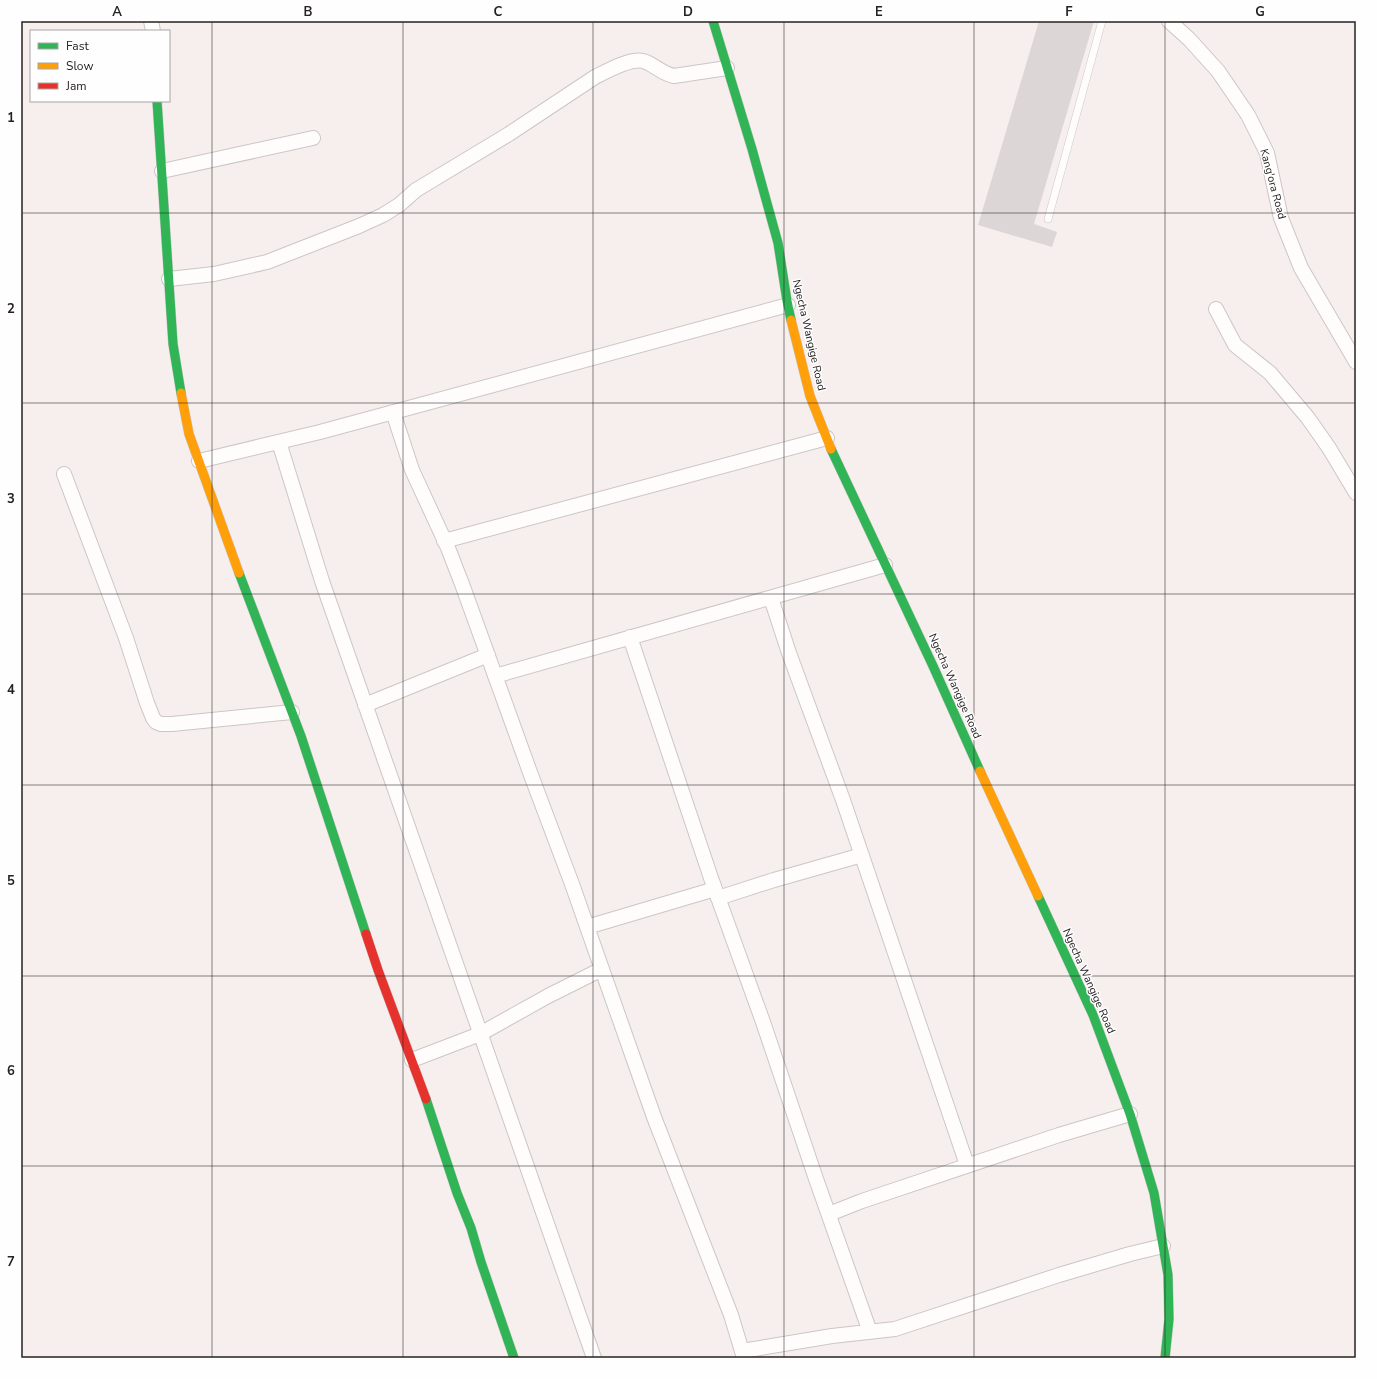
<svg xmlns="http://www.w3.org/2000/svg" width="1377" height="1379" viewBox="0 0 1377 1379" font-family="'Nunito Sans',sans-serif">
	<style>
		.building { fill: #dcd7d6 }
		.lines { fill: none; stroke-linecap: round; stroke-linejoin: round }
		.lane-casing { stroke: #ccc6c6; stroke-width: 8 }
		.street-casing { stroke: #ccc6c6; stroke-width: 16 }
		.fast-casing { stroke: #ccc6c6; stroke-width: 10 }
		.slow-casing { stroke: #ccc6c6; stroke-width: 10 }
		.jam-casing { stroke: #ccc6c6; stroke-width: 10 }
		.lane { stroke: #fefdfc; stroke-width: 7 }
		.street { stroke: #fefdfc; stroke-width: 14 }
		.fast { stroke: #30b455; stroke-width: 9 }
		.slow { stroke: #ff9f0a; stroke-width: 9 }
		.jam { stroke: #e5322d; stroke-width: 9 }
		.grid { fill: none; stroke: #272221; stroke-width: 1; stroke-opacity: 0.55 }
		.labels { text-anchor: middle; dominant-baseline: central; stroke-width: 3; stroke-linejoin: round; paint-order: stroke }
		.street-label { font-size: 11px; fill: #272221; stroke: #fefefe }
		.neatline { fill: none; stroke: #272221; stroke-width: 1.5 }
		.grid-label { font-size: 13px; text-anchor: middle; font-weight: bold; fill: #272221 }
	</style>
	<rect width="100%" height="100%" fill="#f6efee"/>
	<path class="building" d="M1039 21H1094L1034 224 1057 232 1052 247 978 225Z"/>
	<g class="lines">
		<g class="lane-casing">
			<path id="lane" d="M1048 219 1102 21"/>
		</g>
		<g class="street-casing">
			<path id="street" d="M151 21 153 31
				M1169 21 1189 39 1218 71 1248 115 1267 153 1281 218 1301 268 1356 362
				M162 171 313 138
				M169 279 214 274 267 262 359 226 383 215 399 205 416 190 509 134 595 77C607 71 630 58 643 61 654 64 662 74 674 76L727 68
				M1216 309 1235 345 1270 373 1308 418 1329 448 1356 493
				M393 412 412 470 448 548 462 584 531 775 572 884 654 1117 731 1315 744 1358
				M279 442 322 581 594 1358
				M199 461 320 432 788 305
				M64 474 126 638 147 703 153 718 156 722 161 724H172L292 712
				M444 541 827 438
				M771 598 789 653 843 800 967 1165
				M630 637 711 878 763 1022 815 1176 870 1332
				M495 676 885 565
				M365 705 488 655
				M718 898 774 880 862 855
				M587 927 715 889
				M412 1060 480 1034 548 996 602 969
				M829 1214 862 1201 1059 1135 1130 1114
				M742 1351 832 1336 895 1329 1059 1275 1130 1254 1163 1246"/>
		</g>
		<g class="fast-casing">
			<path id="fast" d="M713 21 752 149 778 243 787 301 791 320
				M157 101 173 344 181 393
				M831 449 933 666 980 771
				M239 573 301 736 366 934
				M1038 896 1093 1015 1130 1114 1154 1193 1168 1275 1169 1319 1165 1358
				M426 1099 457 1193 471 1228 481 1262 514 1358"/>
		</g>
		<g class="slow-casing">
			<path id="slow" d="M791 320 810 396 831 449
				M181 393 189 434 239 573
				M980 771 1038 896"/>
		</g>
		<g class="jam-casing">
			<path id="jam" d="M366 934 378 970 426 1099"/>
		</g>
		<use href="#lane" class="lane"/>
		<use href="#street" class="street"/>
		<use href="#fast" class="fast"/>
		<use href="#slow" class="slow"/>
		<use href="#jam" class="jam"/>
	</g>
	<path class="grid" d="M212 21V1358M403 21V1358M593 21V1358M784 21V1358M974 21V1358M1165 21V1358M21 213H1356M21 403H1356M21 594H1356M21 785H1356M21 976H1356M21 1166H1356"/>
	<g class="labels">
		<g class="street-label">
			<text transform="translate(1273 184) rotate(75)">Kang'ora Road</text>
			<text transform="translate(809 335) rotate(77)">Ngecha Wangige Road</text>
			<text transform="translate(955 686) rotate(66)">Ngecha Wangige Road</text>
			<text transform="translate(1089 981) rotate(66)">Ngecha Wangige Road</text>
		</g>
	</g>
	<rect width="1377" height="1379" fill="none" stroke="#fefefe" stroke-width="44"/>
	<rect x="30" y="30" width="140" height="72" fill="#fefefe" stroke="#a8a6a6"/>
	<rect x="38" y="43" width="20" height="6" fill="#30b455" stroke="#a8a6a6"/>
	<text x="66" y="50" font-size="12" fill="#272221">Fast</text>
	<rect x="38" y="63" width="20" height="6" fill="#ff9f0a" stroke="#a8a6a6"/>
	<text x="66" y="70" font-size="12" fill="#272221">Slow</text>
	<rect x="38" y="83" width="20" height="6" fill="#e5322d" stroke="#a8a6a6"/>
	<text x="66" y="90" font-size="12" fill="#272221">Jam</text>
	<rect x="22" y="22" width="1333" height="1335" class="neatline"/>
	<g class="grid-label">
		<text x="117" y="16">A</text>
		<text x="308" y="16">B</text>
		<text x="498" y="16">C</text>
		<text x="688" y="16">D</text>
		<text x="879" y="16">E</text>
		<text x="1069" y="16">F</text>
		<text x="1260" y="16">G</text>
		<text x="11" y="122">1</text>
		<text x="11" y="313">2</text>
		<text x="11" y="503">3</text>
		<text x="11" y="694">4</text>
		<text x="11" y="885">5</text>
		<text x="11" y="1075">6</text>
		<text x="11" y="1266">7</text>
	</g>
</svg>
